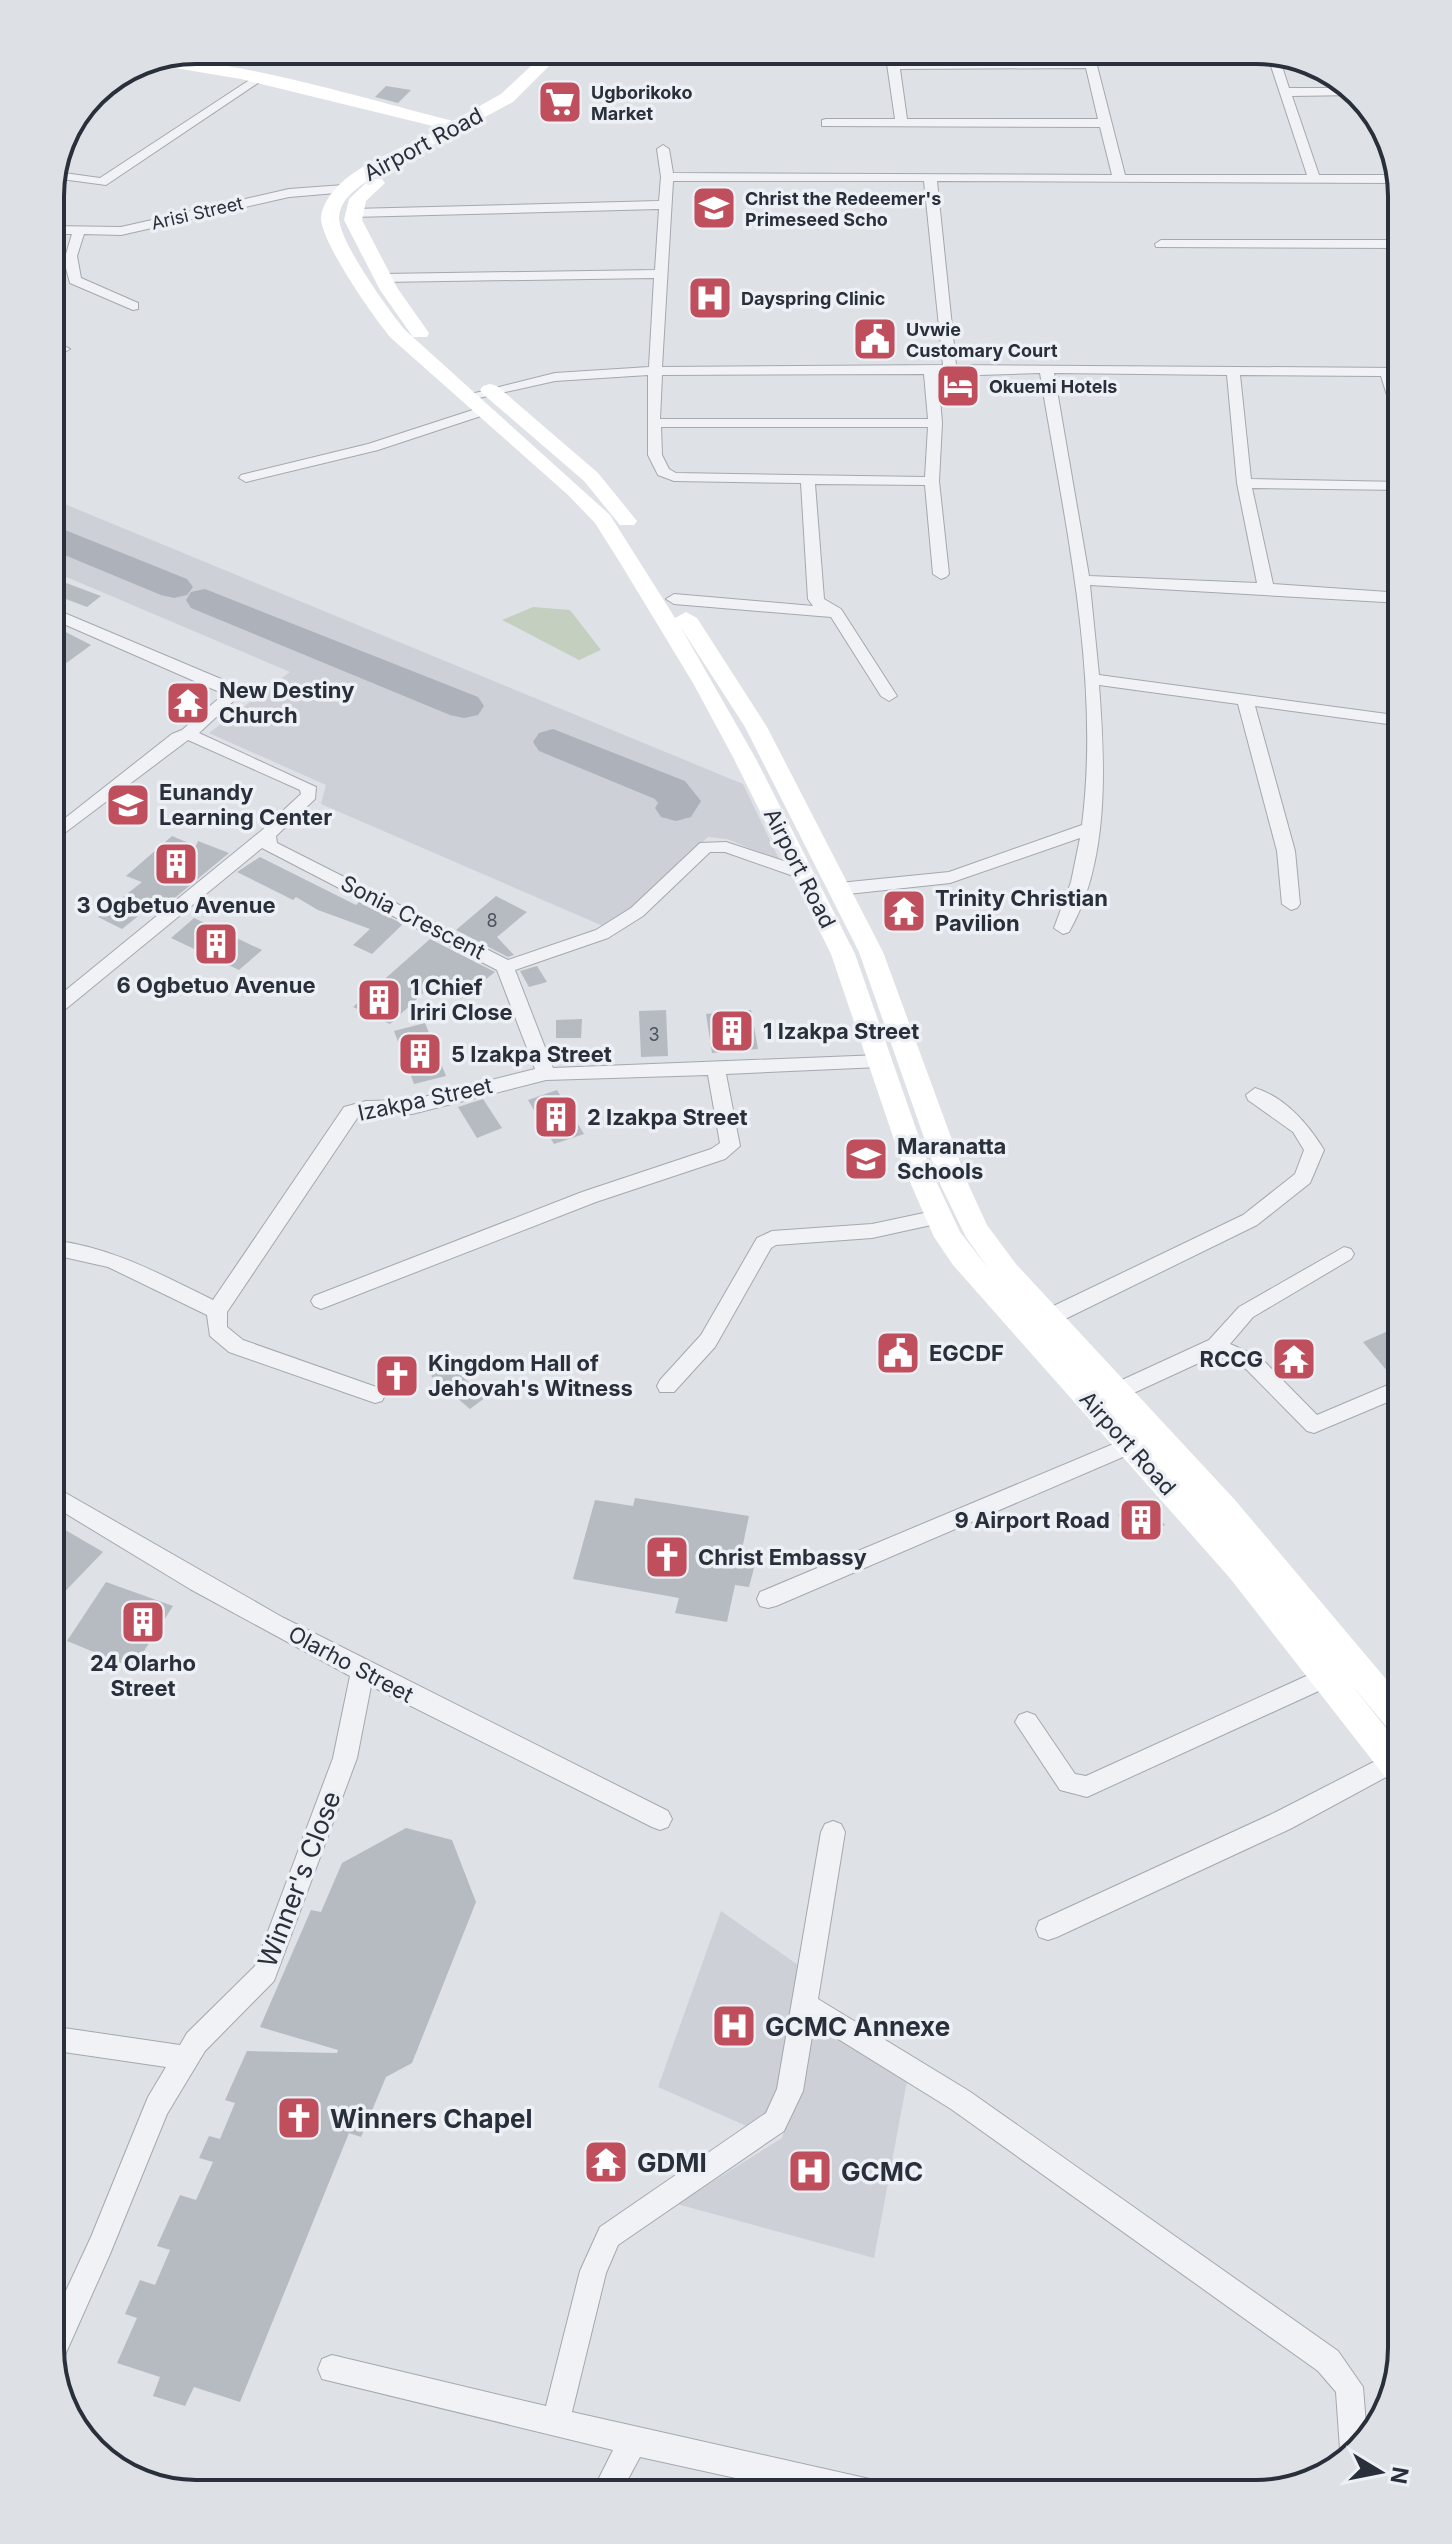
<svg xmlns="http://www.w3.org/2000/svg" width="1452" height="2544" viewBox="0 0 1452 2544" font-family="Inter,sans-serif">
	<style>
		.built { fill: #cdd0d7 }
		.green { fill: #c4cfc0 }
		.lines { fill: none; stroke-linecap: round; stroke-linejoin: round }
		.taxiway { fill: #acb1ba; fill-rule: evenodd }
		.building { fill: #b6bbc2 }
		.street-casing { stroke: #a4a8af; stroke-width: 2 }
		.street { fill: #f0f2f5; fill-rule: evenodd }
		.secondary { fill: #fff; fill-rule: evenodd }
		.labels { text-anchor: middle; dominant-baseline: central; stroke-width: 7; stroke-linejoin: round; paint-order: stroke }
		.far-poi-label { font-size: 18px; font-weight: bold; fill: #292f3b; stroke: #edf0f4; text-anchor: start }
		.far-street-label { font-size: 18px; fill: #292f3b; stroke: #edf0f4 }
		.number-label { font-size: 18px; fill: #4c525d }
		.street-label { font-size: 22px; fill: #292f3b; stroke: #edf0f4 }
		.poi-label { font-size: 22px; font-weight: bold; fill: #292f3b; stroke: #edf0f4; text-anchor: start }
		.near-street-label { font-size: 26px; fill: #292f3b; stroke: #edf0f4 }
		.near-poi-label { font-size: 26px; font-weight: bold; fill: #292f3b; stroke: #edf0f4; text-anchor: start }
		.rim { fill: none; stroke: #292f3b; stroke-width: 4 }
	</style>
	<rect width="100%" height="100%" fill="#dee1e6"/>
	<path class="built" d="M50 498 743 784 780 861 727 839 708 837 610 929 321 804 326 785 209 733 290 672 50 570Z
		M721 1911 798 1965 774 2108 751 2128 658 2087Z
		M816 2024 909 2070 874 2258 677 2204 782 2138Z"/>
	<path class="green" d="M533 607 570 610 601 650 579 660 502 620Z"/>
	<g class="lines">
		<path class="taxiway" d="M50 524 187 579 193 587 187 595 174 598 161 595 50 549Z
			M205 589 478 697 484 706 478 715 464 718 450 715 191 608 186 600 191 592Z
			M553 729 685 781 701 801 691 817 676 821 661 817 655 808 658 803 655 799 539 751 533 742 539 733Z"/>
	</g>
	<path class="building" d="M386 86 411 90 398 103 375 97Z
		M50 577 101 596 87 607 50 593Z
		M50 624 91 645 50 675Z
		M172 836 196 846 198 841 229 853 171 901 162 897 122 929 98 917 142 882 126 876Z
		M260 857 356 905 359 902 364 905 403 924 372 954 353 945 370 929 318 910 296 897 293 900 237 872Z
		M496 896 527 912 497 937 514 955 508 957 456 930Z
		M194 918 262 950 239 970 171 938Z
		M430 939 495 972 461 999 433 984 390 1024 353 1007Z
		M537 966 547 982 529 987 520 971Z
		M666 1010 668 1056 641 1057 639 1011Z
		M751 1010 758 1049 712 1053 706 1014Z
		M582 1019 581 1038H556V1020Z
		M425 1023 446 1076 414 1084 394 1031Z
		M557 1090 584 1134 554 1144 528 1100Z
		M483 1099 502 1128 477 1138 458 1107Z
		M1402 1325V1374L1393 1378 1363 1342Z
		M447 1364 486 1397 470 1409 431 1376Z
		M635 1498 749 1516 742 1549 757 1552 753 1572 749 1587 735 1585 727 1622 675 1613 679 1598 573 1579 595 1500 633 1506Z
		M1132 1508 1152 1510 1165 1525 1138 1539 1118 1515Z
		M50 1521 103 1552 50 1607Z
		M106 1582 173 1606 133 1668 67 1641Z
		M406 1828 452 1840 476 1902 412 2063 386 2077 361 2137 349 2133 240 2402 194 2387 185 2406 153 2396 160 2377 117 2363 137 2318 125 2314 140 2280 155 2285 170 2250 157 2246 180 2195 196 2200 213 2162 199 2158 209 2136 220 2139 235 2103 225 2100 247 2051 337 2053 338 2050 260 2027 311 1910 321 1912 342 1863Z"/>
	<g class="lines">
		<g class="street-casing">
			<path id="street" d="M885 50H897L899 62H1019L1016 50H1028L1030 62H1084L1081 50H1093L1125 175H1307L1266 51 1278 54 1289 88H1349L1355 95 1292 96 1319 175H1397L1398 183 937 181 956 365 1402 368V376H1395L1402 398V425L1395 421 1381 376 1240 375 1251 479 1402 482V490L1252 488 1273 584 1402 593V603L1090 585 1099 675 1402 716V726L1255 706 1295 851 1300 904 1297 908 1291 910 1282 904 1277 851 1238 704 1099 685C1105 764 1110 861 1069 932L1063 934 1054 928 1071 882 1080 838 950 883 839 895 830 889 839 883 949 872 1082 825C1101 675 1064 520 1040 373L950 376 938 374 942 423 939 481 949 574 946 577 941 579 933 574 925 485 815 484 824 599 841 609 897 696 889 701 881 696 831 617 674 604 666 599 674 594 813 606 808 599 801 483 674 481 658 475 648 455V375L555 381 470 400 463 396 555 373 649 367 654 278 382 282 375 278 382 274 655 270 659 209 353 217 347 213 353 209 659 201 661 177 657 149 663 145 669 149 673 173 1112 175 1100 127 822 126V120L826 119H895ZM1086 68 1098 119H907L900 69ZM673 181H924L943 365 662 367ZM1054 373 1227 375 1237 483 1257 583 1089 576ZM924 374 928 419H660L662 375ZM661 427H928L925 477 676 473 669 469 662 455Z
				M254 77 264 79 106 185 54 178 57 172 100 178Z
				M344 185 350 189 348 192 289 197 121 235 84 234 77 256 81 278 138 303V309L133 310 70 283 64 261 72 234H50V226L121 227 289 189Z
				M1161 240H1402V248L1156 247 1155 244Z
				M50 339 70 349 63 353 50 348Z
				M485 406 492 410 490 413 378 450 246 482 239 478 241 475 368 444Z
				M50 607 233 684 241 694 199 733 316 787 315 799 276 836 277 843 508 960 596 930 631 908 700 843 726 842 808 869 811 873 808 877 802 879 725 852H710L643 916 608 938 515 970 553 1068 880 1055 889 1061 880 1067 726 1074 740 1146 725 1159 596 1202 321 1309 314 1306 311 1301 314 1296 582 1192 711 1149 720 1143 708 1075 546 1080 412 1114 358 1117 227 1312V1327L243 1340 382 1389 385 1395 382 1401 375 1403 229 1352 210 1336 207 1315 108 1267 50 1254V1240C110 1246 160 1274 213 1300L344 1107 366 1101 412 1100 535 1069 497 970 262 848 56 1017 50 1019V1003L261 831 301 794 300 790 188 740 50 844V830L172 734 182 730 224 694 50 618Z
				M1255 1088C1285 1097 1309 1125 1324 1150L1310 1183 1257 1225 1057 1323H1043L1040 1317 1043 1311 1243 1215 1295 1174 1304 1150 1293 1132 1248 1100 1246 1095Z
				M938 1210 945 1212 948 1217 945 1222 872 1238 776 1245 771 1248 715 1347 674 1392H660L657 1386 660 1380 701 1335 757 1238 772 1231 872 1224Z
				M1344 1247 1351 1249 1354 1254 1351 1259 1253 1317 1230 1344 1260 1357 1317 1415 1402 1379V1396L1314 1433 1307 1431 1246 1369 1216 1355 1125 1397H1111L1108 1391 1111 1385 1209 1340 1239 1307Z
				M1130 1437 1137 1439 1141 1445 1137 1451 776 1606 768 1608 760 1606 757 1599 760 1592Z
				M50 1484 282 1617 668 1811 672 1819 668 1827 660 1830 652 1827 371 1686 357 1758 274 1981 205 2051 167 2114 110 2254 61 2364 54 2366 50 2325 91 2237 148 2097 166 2067 50 2050V2026L180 2045 187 2033 255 1966 333 1758 350 1676 190 1589 50 1504Z
				M1326 1667 1334 1670 1337 1677 1334 1684 1087 1797 1060 1790 1015 1722 1019 1715 1027 1712 1035 1715 1075 1774 1086 1776Z
				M1393 1752 1401 1755V1769L1290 1829 1057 1937 1048 1940 1039 1937 1036 1929 1039 1921 1274 1813Z
				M833 1821 841 1824 845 1832 818 1999 969 2091 1338 2351 1363 2387 1367 2438 1344 2458 1340 2449 1336 2392 1318 2371 951 2109 814 2024 803 2091 784 2131 618 2245 606 2273 572 2412 874 2480 884 2484 888 2494H809L640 2457 620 2494H591L613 2450 322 2379 318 2369 322 2359 332 2355 546 2406 580 2271 600 2227 766 2113 777 2089 821 1832 825 1824Z"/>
		</g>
		<use href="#street" class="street"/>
		<path class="secondary" d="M548 50H565L513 102 370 179H382L385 183 366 201 362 220 398 289 429 333 427 337H413L380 290 344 220 349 199 370 179C356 189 341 198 339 217 338 240 389 311 405 330L610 515 675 618 686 612 697 618 767 727 883 952 969 1186 987 1225 1016 1264 1235 1500 1402 1698V1736L1391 1732 1350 1683 1402 1748V1788L1390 1783 1229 1577 953 1265 934 1237 903 1166 831 954 734 759 693 683 619 561 595 523 568 495 391 338C374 318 320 241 321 217 322 206 331 192 339 185 366 159 408 147 441 128L241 79 139 62C192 45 390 106 453 121L501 94ZM680 626 745 727 859 952 941 1186 966 1237 988 1268 960 1232 929 1166 855 954 756 759Z
			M490 384 497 386 598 473 637 521 634 525H620L584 481 483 394 480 390 483 386Z"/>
	</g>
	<defs>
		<g id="supermarket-square" transform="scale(2.3)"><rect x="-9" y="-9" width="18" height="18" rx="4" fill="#c04f5e" stroke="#edf0f4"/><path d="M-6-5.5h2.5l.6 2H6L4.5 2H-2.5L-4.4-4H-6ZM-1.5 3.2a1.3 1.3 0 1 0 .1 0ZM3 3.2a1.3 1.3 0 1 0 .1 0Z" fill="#fff"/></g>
		<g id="school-square" transform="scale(2.3)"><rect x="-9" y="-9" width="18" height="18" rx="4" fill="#c04f5e" stroke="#edf0f4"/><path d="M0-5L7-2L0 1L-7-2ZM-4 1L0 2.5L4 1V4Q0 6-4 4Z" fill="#fff"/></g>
		<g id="hospital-square" transform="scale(2.3)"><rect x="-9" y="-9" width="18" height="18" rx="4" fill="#c04f5e" stroke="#edf0f4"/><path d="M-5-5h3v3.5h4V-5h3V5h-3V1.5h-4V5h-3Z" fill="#fff"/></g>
		<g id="civic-square" transform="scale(2.3)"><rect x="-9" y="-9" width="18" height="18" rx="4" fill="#c04f5e" stroke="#edf0f4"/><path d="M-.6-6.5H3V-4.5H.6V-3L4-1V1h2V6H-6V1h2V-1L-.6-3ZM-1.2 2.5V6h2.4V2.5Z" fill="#fff"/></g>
		<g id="hotel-square" transform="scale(2.3)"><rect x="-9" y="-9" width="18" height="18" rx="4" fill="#c04f5e" stroke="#edf0f4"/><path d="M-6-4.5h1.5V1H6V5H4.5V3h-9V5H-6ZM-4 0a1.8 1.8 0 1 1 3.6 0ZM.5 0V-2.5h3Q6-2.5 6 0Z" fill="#fff"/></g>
		<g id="temple-square" transform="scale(2.3)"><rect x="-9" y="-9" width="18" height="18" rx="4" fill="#c04f5e" stroke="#edf0f4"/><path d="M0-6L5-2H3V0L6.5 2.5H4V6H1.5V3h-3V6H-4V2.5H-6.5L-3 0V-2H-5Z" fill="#fff"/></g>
		<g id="building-square" transform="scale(2.3)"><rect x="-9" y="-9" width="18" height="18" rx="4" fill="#c04f5e" stroke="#edf0f4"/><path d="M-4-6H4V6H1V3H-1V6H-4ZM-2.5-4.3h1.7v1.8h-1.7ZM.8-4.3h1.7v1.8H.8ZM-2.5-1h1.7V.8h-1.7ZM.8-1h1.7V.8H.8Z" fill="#fff"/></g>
		<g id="church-square" transform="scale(2.3)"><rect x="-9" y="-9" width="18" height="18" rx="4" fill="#c04f5e" stroke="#edf0f4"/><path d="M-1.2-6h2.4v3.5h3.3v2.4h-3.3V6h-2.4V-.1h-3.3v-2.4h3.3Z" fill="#fff"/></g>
	</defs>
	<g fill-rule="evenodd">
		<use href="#supermarket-square" x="560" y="102"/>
		<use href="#school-square" x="714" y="208"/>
		<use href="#hospital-square" x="710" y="298"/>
		<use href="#civic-square" x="875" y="339"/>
		<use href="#hotel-square" x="958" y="386"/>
		<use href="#temple-square" x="188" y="703"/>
		<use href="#school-square" x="128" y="805"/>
		<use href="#building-square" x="176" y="864"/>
		<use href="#temple-square" x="904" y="911"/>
		<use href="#building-square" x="216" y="944"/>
		<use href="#building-square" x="379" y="1000"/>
		<use href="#building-square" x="732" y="1031"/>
		<use href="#building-square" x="420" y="1054"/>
		<use href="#building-square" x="556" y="1117"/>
		<use href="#school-square" x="866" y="1159"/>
		<use href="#civic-square" x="898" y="1353"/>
		<use href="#temple-square" x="1294" y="1359"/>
		<use href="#church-square" x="397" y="1376"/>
		<use href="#building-square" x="1141" y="1520"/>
		<use href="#church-square" x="667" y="1557"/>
		<use href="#building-square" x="143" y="1622"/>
		<use href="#hospital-square" x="734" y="2026"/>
		<use href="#church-square" x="299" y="2118"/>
		<use href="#temple-square" x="606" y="2162"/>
		<use href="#hospital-square" x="810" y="2171"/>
	</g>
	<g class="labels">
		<g class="far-poi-label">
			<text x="591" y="92">Ugborikoko<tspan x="591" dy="21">Market</tspan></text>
			<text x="745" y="198">Christ the Redeemer's<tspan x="745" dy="21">Primeseed Scho</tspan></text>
			<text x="741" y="298">Dayspring Clinic</text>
			<text x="906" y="329">Uvwie<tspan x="906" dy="21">Customary Court</tspan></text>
			<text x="989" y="386">Okuemi Hotels</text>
		</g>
		<g class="far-street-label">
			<text transform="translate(197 213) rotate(-13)">Arisi Street</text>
		</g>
		<g class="number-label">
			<text x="492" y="920">8</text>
			<text x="654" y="1034">3</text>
		</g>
		<g class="street-label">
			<text transform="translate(423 144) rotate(-28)">Airport Road</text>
			<text transform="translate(800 868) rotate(63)">Airport Road</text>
			<text transform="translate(413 917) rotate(27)">Sonia Crescent</text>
			<text transform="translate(425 1099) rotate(-12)">Izakpa Street</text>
			<text transform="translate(1128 1443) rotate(48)">Airport Road</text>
			<text transform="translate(351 1664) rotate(28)">Olarho Street</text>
		</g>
		<g class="poi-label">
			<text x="219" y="690">New Destiny<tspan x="219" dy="25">Church</tspan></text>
			<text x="159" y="792">Eunandy<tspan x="159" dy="25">Learning Center</tspan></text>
			<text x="935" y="898">Trinity Christian<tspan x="935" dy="25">Pavilion</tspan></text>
			<text x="176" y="905" text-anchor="middle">3 Ogbetuo Avenue</text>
			<text x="216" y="985" text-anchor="middle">6 Ogbetuo Avenue</text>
			<text x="410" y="987">1 Chief<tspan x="410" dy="25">Iriri Close</tspan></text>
			<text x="763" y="1031">1 Izakpa Street</text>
			<text x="451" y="1054">5 Izakpa Street</text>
			<text x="587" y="1117">2 Izakpa Street</text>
			<text x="897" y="1146">Maranatta<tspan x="897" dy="25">Schools</tspan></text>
			<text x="929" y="1353">EGCDF</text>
			<text x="1263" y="1359" text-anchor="end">RCCG</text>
			<text x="428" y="1363">Kingdom Hall of<tspan x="428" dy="25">Jehovah's Witness</tspan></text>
			<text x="1110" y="1520" text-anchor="end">9 Airport Road</text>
			<text x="698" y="1557">Christ Embassy</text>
			<text x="143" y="1663" text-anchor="middle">24 Olarho<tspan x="143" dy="25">Street</tspan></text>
		</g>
		<g class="near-street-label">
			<text transform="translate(299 1879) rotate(-69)">Winner's Close</text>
		</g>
		<g class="near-poi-label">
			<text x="765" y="2026">GCMC Annexe</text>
			<text x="330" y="2118">Winners Chapel</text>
			<text x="637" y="2162">GDMI</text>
			<text x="841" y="2171">GCMC</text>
		</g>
	</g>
	<path d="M0 0H1452V2544H0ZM196 64H1256A132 132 0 0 1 1388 196V2348A132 132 0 0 1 1256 2480H196A132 132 0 0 1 64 2348V196A132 132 0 0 1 196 64Z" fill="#dde1e5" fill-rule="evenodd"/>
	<path class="rim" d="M196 64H1256A132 132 0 0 1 1388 196V2348A132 132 0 0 1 1256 2480H196A132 132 0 0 1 64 2348V196A132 132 0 0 1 196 64Z"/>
	<g transform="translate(1380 2472) rotate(100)" stroke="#edf0f4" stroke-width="6" paint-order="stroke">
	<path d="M0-6L14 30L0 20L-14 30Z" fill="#292f3b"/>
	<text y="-12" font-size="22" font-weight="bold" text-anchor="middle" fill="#292f3b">N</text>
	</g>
</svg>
